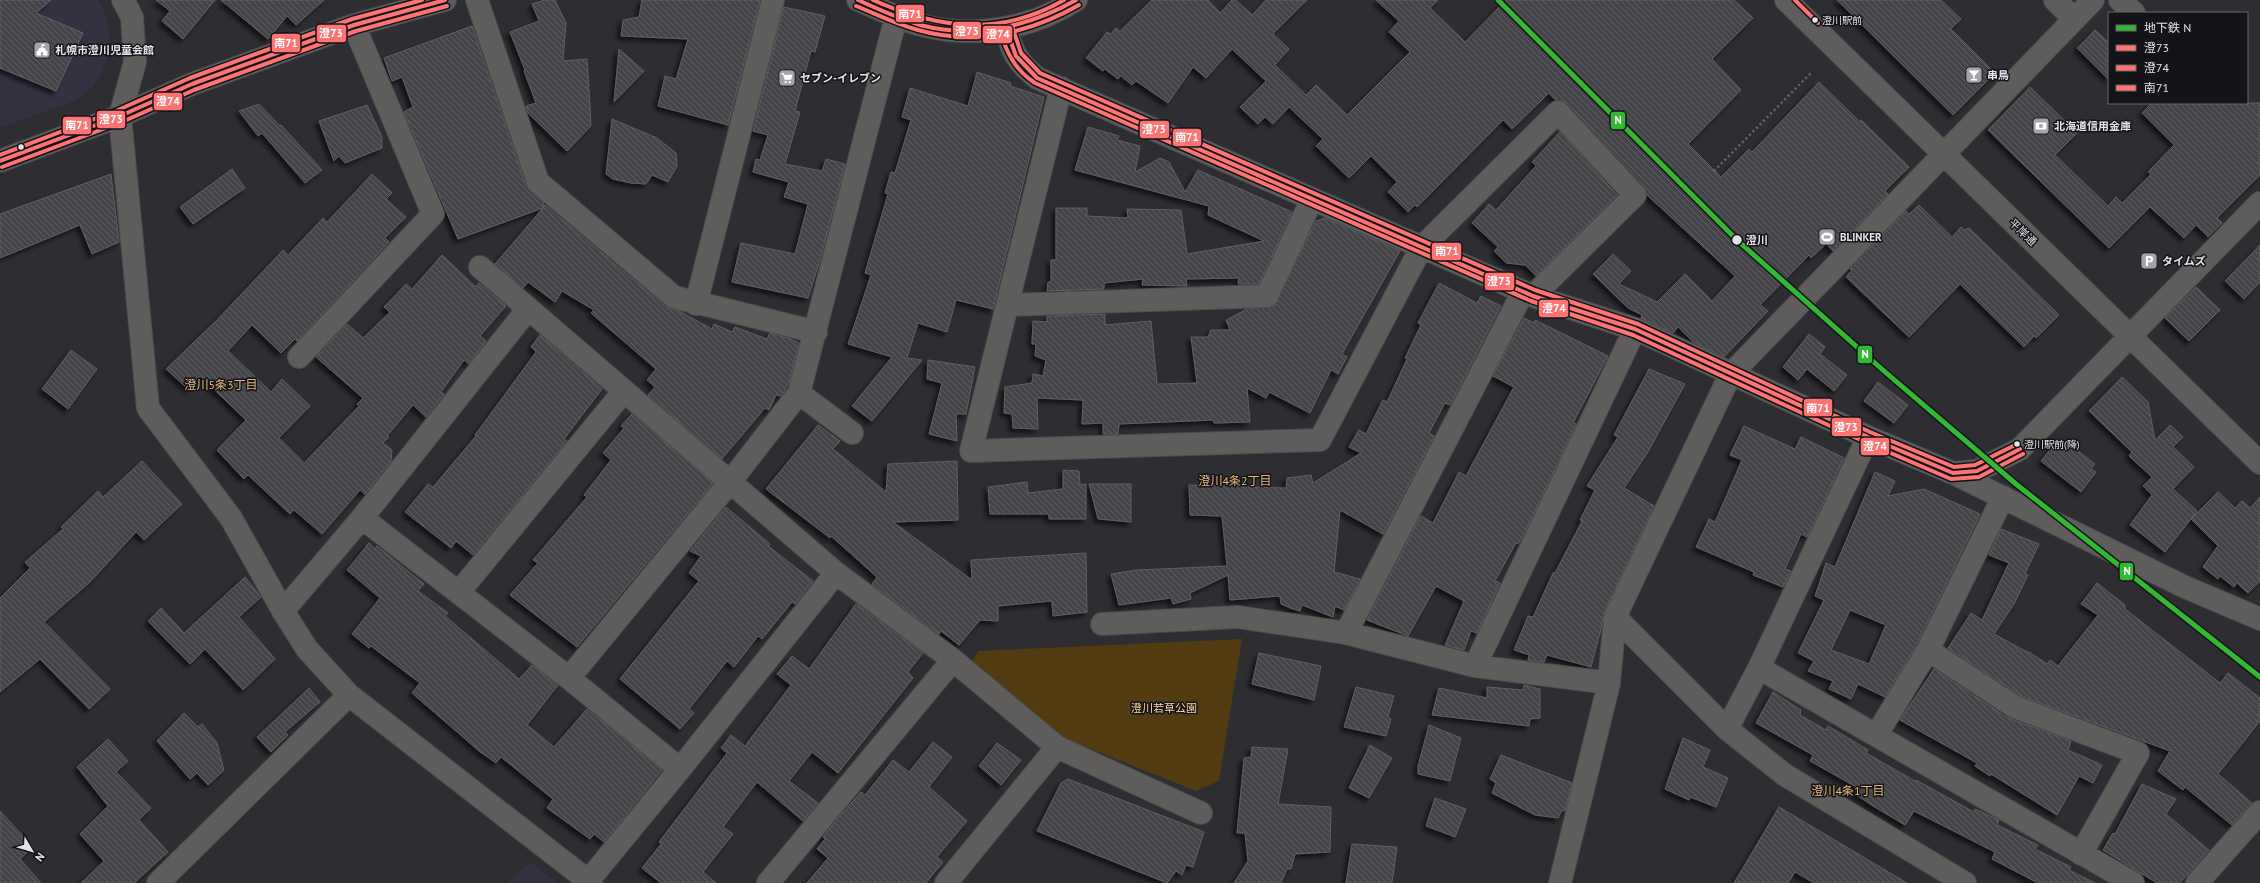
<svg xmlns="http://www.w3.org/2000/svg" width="2260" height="883" viewBox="0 0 2260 883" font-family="'PT Sans','Noto Sans JP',sans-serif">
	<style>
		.built { fill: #343241 }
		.park { fill: #523b11 }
		.building { fill: url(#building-back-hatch); stroke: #5f5f64; fill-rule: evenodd; filter: url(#shadow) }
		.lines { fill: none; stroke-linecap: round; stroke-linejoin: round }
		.minor-casing { stroke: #4b4b4e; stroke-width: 24 }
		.path { stroke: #6a6a6b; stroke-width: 2.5; stroke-dasharray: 2 3; stroke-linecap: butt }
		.minor { stroke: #5e5d5c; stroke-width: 22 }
		.bus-1-casing { stroke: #141418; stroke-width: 7 }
		.bus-2-casing { stroke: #141418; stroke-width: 7 }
		.bus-3-casing { stroke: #141418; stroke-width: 7 }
		.bus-1 { stroke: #ff7373; stroke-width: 4 }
		.bus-2 { stroke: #ff7373; stroke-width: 4 }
		.bus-3 { stroke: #ff7373; stroke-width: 4 }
		.metro-1-casing { stroke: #141418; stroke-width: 8 }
		.metro-1 { stroke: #33b833; stroke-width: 5 }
		.bus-dot { fill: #e3e3e9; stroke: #141418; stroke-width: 1.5 }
		.labels { text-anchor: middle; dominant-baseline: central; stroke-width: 3; stroke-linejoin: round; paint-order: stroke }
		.bus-label { font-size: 10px; fill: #e3e3e9; stroke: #141418; text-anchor: start }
		.poi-label { font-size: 11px; font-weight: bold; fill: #e3e3e9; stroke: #141418; text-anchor: start }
		.street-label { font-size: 11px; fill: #e3e3e9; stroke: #141418 }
		.stop-label { font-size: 11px; font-weight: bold; fill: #e3e3e9; stroke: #141418; text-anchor: start }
		.park-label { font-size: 11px; fill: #ffd698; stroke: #141418 }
		.neighbourhood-label { font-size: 12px; fill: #e7bb77; stroke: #141418 }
		.line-badge { stroke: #141418; stroke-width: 1.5 }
		.badge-label { font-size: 11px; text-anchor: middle; font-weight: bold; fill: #fff }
	</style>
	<defs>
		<pattern id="building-back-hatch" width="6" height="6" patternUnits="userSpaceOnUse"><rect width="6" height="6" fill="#444448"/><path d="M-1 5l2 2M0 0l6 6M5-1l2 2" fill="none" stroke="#5f5f62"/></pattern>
		<filter id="shadow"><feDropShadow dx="-3.5" dy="3.5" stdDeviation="2" flood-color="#0009"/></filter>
	</defs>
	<rect width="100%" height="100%" fill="#2d2d32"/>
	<path class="built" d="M0 0H98L103 8 109 28V51L102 71 93 87 76 100 0 128Z
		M530 862 557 883H508Z"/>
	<path class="park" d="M1242 639 1219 781 1196 791 1056 735 971 662 979 651Z"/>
	<path class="building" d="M0 0H51L36 13 83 33 56 91 0 68Z
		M156 0H215L183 39 162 21 170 11Z
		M221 0H324L296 25 287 16 268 39Z
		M545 0H555L566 23 563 61 587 59 589 87H586L589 89 591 126 567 151 528 113 526 106 536 103 524 71 525 70 510 32 539 21 532 4Z
		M642 0H760L728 125 658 106 665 76 676 79 688 39 621 36 623 20 639 17Z
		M1152 0H1208L1220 13 1232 0H1236L1252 15 1266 0H1307L1273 34 1289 49 1275 65 1306 95 1316 85 1347 115 1410 52 1389 32 1399 21 1376 0H1438L1430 8 1465 42 1506 0H1734L1753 18 1712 59 1741 90 1688 144 1721 177 1749 149 1752 152 1819 82 1860 122 1861 120 1909 167 1885 191 1888 194 1833 251 1826 244 1811 258 1809 255 1760 305 1768 311 1724 357 1693 342 1678 327 1673 333 1641 318 1642 315 1628 308 1593 274 1613 254 1631 271 1619 284 1657 302 1685 274 1712 301 1735 276 1647 195 1644 186 1567 103 1555 100 1549 93 1512 129 1503 120 1417 207 1415 205 1408 212 1388 192 1397 182 1371 156 1349 178 1316 146 1323 139 1289 107 1273 124 1265 117 1258 124 1240 107 1266 81 1232 49 1206 78 1193 67 1168 103 1136 81 1132 85 1121 76 1118 79 1105 69 1103 71 1086 58 1107 32 1111 34 1116 28 1120 31Z
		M1837 0H1941L1961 19 1951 29 1995 73 1953 115Z
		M784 7 825 16 815 52 811 51 795 111 800 112 785 164 822 171 826 159 845 164 820 260 808 298 732 282 741 243 795 254 808 204 784 197 789 182 753 172 756 159 760 160 768 135 753 131Z
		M472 26 526 186 543 202 544 207 545 205 666 307 679 311 712 329 714 324 732 332 735 327 767 339 770 333 788 338 799 343 789 382 784 392 781 396 776 395 769 410 765 408 722 459 648 395 655 387 647 380 656 369 591 313 594 310 562 291 555 302 528 282 523 288 495 264 543 208 458 239 404 112 413 107 402 77 392 81 384 58Z
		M2095 30 2109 43V80L2077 48Z
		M619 49 644 71 614 102Z
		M977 72 1011 83 1010 86 1044 97 993 309 956 300 947 332 918 323 907 358 922 360 872 421 852 406 892 357 848 344 871 275 865 273 888 194 885 193 891 172 895 173 911 120 902 117 910 88 968 106Z
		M2030 87 2077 133 2055 155 2108 206 2116 197 2122 203 2151 174 2148 172 2174 145 2142 113 2152 103H2260V175L2217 218 2222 223 2208 237 2196 225 2184 238 2150 207 2109 248 1988 130Z
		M259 104 280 126 281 125 322 170 305 183 262 133 258 136 239 111Z
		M367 105 382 137V148L345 163 339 156 334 161 319 121Z
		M612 119 657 138 676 153 677 166 668 182 652 175 646 184 631 183 613 179 606 174Z
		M1088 127 1119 136 1117 140 1140 146 1135 172 1160 158 1169 162 1185 192 1198 170 1292 212 1259 284H1238L1239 278 1186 279 1187 286 1142 285 1143 279 1104 283V289L1047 291 1048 282H1051V260H1056V208H1087V216L1128 218 1127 209 1181 210 1187 254 1264 241 1208 215 1209 206 1075 170Z
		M1560 132 1617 195 1536 276 1525 265 1506 263 1494 251 1498 247 1472 223 1489 204 1496 210 1536 166 1532 162Z
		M232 169 245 188 193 224 180 207Z
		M111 174 119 242 92 254 80 225 0 258V214Z
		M372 174 392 193 386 199 406 217 385 238 389 242 297 341 295 339 281 353 252 325 228 351 271 392 282 379 310 406 279 438 304 463 359 406 357 404 363 398 316 357 347 324 363 338 390 312 384 307 406 284 412 289 442 255 476 287 479 283 506 306 480 336 486 341 469 364 464 360 441 392 444 394 426 417 413 405 387 436 389 437 383 443 392 450 391 461 365 494 360 490 322 534 294 510 290 514 248 475 244 479 217 450 246 420 200 376 188 389 166 369 217 320 283 250 288 255 323 218 327 222Z
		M1919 205 1952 237 1961 227 1964 230 1969 228 2059 315 2036 338 2034 336 2024 347 1960 284 1909 337 1846 277 1852 270 1850 269 1906 211 1909 214Z
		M1325 218 1400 251 1342 354 1347 357 1338 374 1331 370 1310 413 1269 392 1266 398 1247 388 1250 422 1214 423 1213 420 1119 424 1118 434H1103V423L1082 424 1083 400 1037 398 1038 429 1013 428 1012 414 1004 413 1005 387 1032 383 1033 374 1043 376 1046 360 1035 356 1036 344H1032L1033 321 1047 322V316L1105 314V325L1151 321 1157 384 1197 383 1191 337H1208L1211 330H1230L1226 320 1247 309 1274 306 1316 221Z
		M2260 245V282L2244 299 2225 281Z
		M1439 283 1477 303 1481 296 1501 306 1450 405 1445 403 1429 433 1434 436 1383 534 1340 510 1334 572 1360 579 1344 610 1335 606 1333 617 1302 605 1300 611 1290 608 1281 604 1280 596 1230 600 1228 575 1190 593 1191 599 1173 604 1171 598 1119 605 1111 574 1137 570 1227 566 1222 516 1190 515 1189 485 1286 488 1287 478 1311 475 1313 483 1361 453 1349 447 1359 430 1366 434 1383 400 1387 402 1407 359 1405 358 1421 325 1418 323Z
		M2196 287 2220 310 2189 341 2165 318Z
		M1524 318 1534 323 1535 320 1608 356 1573 423 1576 424 1523 536 1518 544 1516 543 1495 581 1500 583 1477 633 1471 631 1464 650 1445 645 1464 601 1436 586 1408 636 1367 620 1421 516 1433 523 1459 472 1466 476 1514 387 1493 376Z
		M1809 334 1825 347 1820 354 1847 375 1834 391 1807 369 1798 380 1783 367Z
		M540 335 602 389 564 439 567 441 473 555 456 541 451 548 405 512 428 484 433 487 476 436 475 435 536 352 531 347Z
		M71 350 97 369 68 409 42 389Z
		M928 360 975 367 966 414H956L957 441 929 434 942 383 927 379Z
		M1649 369 1685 384 1648 452 1624 488 1654 506 1604 612 1601 629 1591 667 1547 655 1544 662 1528 660 1529 655 1514 650 1528 616 1533 617 1553 573H1555L1582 521 1580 520 1595 490 1587 486 1618 437 1614 435Z
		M2122 377 2148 402 2155 440 2170 425 2183 437 2173 447 2194 467 2173 489 2197 511 2165 552 2130 525 2152 495 2143 486 2152 477 2129 456 2132 452 2089 411Z
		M1878 382 1908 405 1894 423 1864 401Z
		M632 414 713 483 577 647 510 595 538 563 533 560 587 497 584 495 611 460 603 453 624 428 621 426Z
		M818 425 840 441 833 449 886 492 888 464 957 461 958 520 893 522 972 580 971 560 1086 553 1087 612 1053 616 1052 601 998 606V621L980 620 959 645 941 631 939 634 872 584 877 577 831 536 830 538 766 489Z
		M1744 426 1795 449 1801 437 1844 458 1807 537 1801 534 1785 569 1791 571 1783 587 1753 575 1754 572 1696 547 1709 519 1715 522 1742 460 1730 455Z
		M2065 441 2095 464 2091 469 2096 472 2081 492 2041 461 2056 442 2061 446Z
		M142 461 182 504 144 540 136 532 90 582 44 622 110 689 89 709 40 659 0 692V598L30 568 25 562 63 529 61 527 98 491 103 497Z
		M1063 470 1079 471 1080 485 1086 484V519H1049V514H990L988 487 1027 482 1028 493 1063 489Z
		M1875 472 1895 481 1888 496 1924 489 1980 514 1917 644 1885 697 1858 684 1851 699 1829 689 1833 681 1808 671 1814 661 1798 653 1824 600 1815 596 1826 563 1835 567ZM1850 610 1886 625 1869 664 1831 650Z
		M1089 484H1131V522L1098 519Z
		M2218 492 2235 508 2242 501 2250 508 2260 497V581L2248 593 2237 583 2234 587 2220 576 2218 579 2203 567 2218 546 2191 519Z
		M726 507 770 544 768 546 813 581 795 604 792 602 762 639 758 636 734 667 727 661 689 709 694 713 680 729 620 679 699 581 689 573 701 556 690 551Z
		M2001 529 2039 544 2025 574 2028 575 2014 604 1994 634 2029 653V652L2047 664 2050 660 2058 666 2098 615 2081 604 2097 583 2125 605V609L2220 683 2228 673 2260 698V721L2218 774 2252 803 2232 825 2185 787 2183 790 2158 771 2170 751 2021 696 1948 648 1971 613 1982 620 2009 563 1989 555Z
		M369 543 375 549 377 546 424 584 418 591 448 613 445 616 519 679 532 665 558 685 527 725 554 747 587 709 662 770 604 842 594 834 590 839 547 808 553 799 501 757 496 763 479 751 412 693 420 683 371 646 369 648 352 634 380 598 347 570Z
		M245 577 261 597 239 617 275 659 243 690 205 649 190 664 148 621 161 608 184 633Z
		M856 604 923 653 908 672 913 678 838 773 812 752 789 781 818 803 803 821 757 782 723 827 733 834 703 872 716 883H661L642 868 661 844 659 842 727 753 721 748 731 735 745 746 791 685 777 674 792 656 809 669Z
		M1259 653 1321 666 1314 700 1252 684Z
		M1934 669 2008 718 2071 741 2068 750 2102 765 2093 783 2079 776 2057 815 1991 774 1990 776 1975 766 1977 763 1900 720Z
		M1524 685 1540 689V718L1530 719 1529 726 1432 715 1439 688 1487 698V687L1523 690Z
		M1356 687 1394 696 1388 717 1391 719 1386 736 1344 727Z
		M309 688 320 702 285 732 288 735 271 752 257 737Z
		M1773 692 1801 710 1800 715 1826 730 1828 726 1868 750 1866 753 1915 781 1916 780 1974 812 1975 809 1999 820 1997 825 2038 845 2035 849 2071 867 2069 870 2095 883H2038L1992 859 1995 852 1914 811 1905 825 1873 806 1855 794 1858 788 1810 761 1813 755 1756 723Z
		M184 713 198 727 202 724 217 743 224 770 208 785 197 773 190 779 157 741Z
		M1429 725 1461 738 1450 781 1418 774V766Z
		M1683 738 1710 750 1703 767 1728 778 1716 807 1690 797 1689 800 1665 789Z
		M108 739 128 761 116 772 151 808 139 820 168 852 134 883H81L104 861 80 834 108 806 77 767Z
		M933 742 952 757 929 787 967 821 937 857 943 862 926 883H807L828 858 817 849 825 839 823 837 838 818 861 792 865 795 893 760 909 772Z
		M997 743 1021 760 1001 785 979 766Z
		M1370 745 1392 758 1369 798 1349 788Z
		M1252 747 1288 749 1278 804 1331 807 1330 852 1295 854 1291 869H1287L1281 883H1234L1248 861 1245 833H1237L1244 758 1251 757Z
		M1501 755 1572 783 1565 811 1562 810 1558 818 1535 815 1492 793 1496 783 1490 779Z
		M1068 779 1204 832 1193 867 1186 865 1182 875 1176 871 1167 883 1037 831 1061 783Z
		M2142 784 2176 799 2166 814 2209 850 2180 883H2157L2103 850 2113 833 2115 834Z
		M1435 798 1466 809 1455 837 1426 826Z
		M1779 807 1907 883H1814L1795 872 1788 883H1734Z
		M0 811 33 847 20 859 41 883H0Z
		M1352 844 1397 847 1392 883H1346Z"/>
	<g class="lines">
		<g class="minor-casing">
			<path id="minor" d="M123 0 132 17 135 62 120 116 148 408 231 518 283 611 307 649 349 695 591 883
				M477 0 538 182 674 297 816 332
				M858 0C879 9 899 19 921 25 973 39 1031 29 1076 0
				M1786 0 2260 463
				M2055 0 2074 19
				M2120 0 2134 13
				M1006 28C1012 52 1017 62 1037 78L1533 296 1635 329 1868 437 1953 473 2185 587 2260 619
				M1061 88 971 451 1320 440 1421 248 1558 112 1635 195 1533 296
				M0 161 120 116 192 84 354 25 445 0
				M480 267 836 573 953 660 1057 747 1201 813
				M696 304 773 0
				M1008 305 1267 296 1312 199
				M299 357 433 214 354 25
				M799 393 852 433
				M1953 473 1977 471 2020 449 2260 203
				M362 518 569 678 680 769
				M459 592 624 391
				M283 611 362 518 528 309
				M1615 617 1727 729 1785 775 1965 883
				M1102 624 1238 617 1346 633 1475 666 1609 683
				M1346 633 1523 292
				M1928 650 2015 707 2138 753 2081 854
				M1475 666 1635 329
				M1759 668 2133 883
				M569 678 730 482 799 393 896 17
				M1727 729 1759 668 1868 437
				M1877 734 1928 650 2003 497
				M588 881 680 769 836 573
				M158 883 349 695
				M768 883 953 660
				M946 883 1057 747
				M1560 883 1609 683 1615 617 1730 375 2093 0
				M2197 883 2260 812"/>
		</g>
		<path class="path" d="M1714 171 1811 73"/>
		<use href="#minor" class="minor"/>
		<g class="bus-1-casing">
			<path id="bus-1" d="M858 0C878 9 899 19 920 25 975 39 1028 27 1076 0
				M1006 28 1016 56 1037 78 1533 296 1635 329 1868 437 1953 473 1977 471 2020 449
				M0 161 120 116 192 84 354 25 445 0"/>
		</g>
		<g class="bus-2-casing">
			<path id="bus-2" d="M856 6C876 14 896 24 918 30 974 46 1030 33 1079 5
				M1000 30C1006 52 1015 70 1035 83L1531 301 1633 335 1865 442 1951 479 1979 477 2023 454
				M2 167 122 122 194 90 356 31 447 6"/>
		</g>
		<g class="bus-3-casing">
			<path id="bus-3" d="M873 0C938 29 1000 37 1064 0
				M1795 0 1818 23
				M1012 26 1021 53 1040 73 1535 290 1638 324 1870 432 1954 467 1975 465 2017 444
				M0 155 118 110 190 78 352 19 422 0"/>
		</g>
		<use href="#bus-1" class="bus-1"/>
		<use href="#bus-2" class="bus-2"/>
		<use href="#bus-3" class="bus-3"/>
		<g class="metro-1-casing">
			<path id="metro-1" d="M1498 0 1737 240 1884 371 2016 484 2260 677"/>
		</g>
		<use href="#metro-1" class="metro-1"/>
	</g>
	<defs>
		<g id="civic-square" transform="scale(0.9)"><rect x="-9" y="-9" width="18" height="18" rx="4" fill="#a3a3a9" stroke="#141418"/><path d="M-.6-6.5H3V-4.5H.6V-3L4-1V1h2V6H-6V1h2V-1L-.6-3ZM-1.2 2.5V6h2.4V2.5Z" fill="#fff"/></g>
		<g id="bar-square" transform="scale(0.9)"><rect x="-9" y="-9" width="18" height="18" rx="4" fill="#a3a3a9" stroke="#141418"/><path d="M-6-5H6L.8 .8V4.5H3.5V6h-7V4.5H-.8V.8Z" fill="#fff"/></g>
		<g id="supermarket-square" transform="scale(0.9)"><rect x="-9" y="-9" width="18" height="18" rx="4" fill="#a3a3a9" stroke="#141418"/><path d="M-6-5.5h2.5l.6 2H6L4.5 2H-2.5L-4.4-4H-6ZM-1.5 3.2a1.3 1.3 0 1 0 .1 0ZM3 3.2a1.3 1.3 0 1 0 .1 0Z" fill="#fff"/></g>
		<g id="bank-square" transform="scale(0.9)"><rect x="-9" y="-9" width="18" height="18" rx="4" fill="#a3a3a9" stroke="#141418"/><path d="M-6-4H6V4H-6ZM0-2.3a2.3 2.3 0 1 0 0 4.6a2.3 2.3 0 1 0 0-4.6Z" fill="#fff"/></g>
		<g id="stadium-square" transform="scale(0.9)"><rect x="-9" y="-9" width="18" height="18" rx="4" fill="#a3a3a9" stroke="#141418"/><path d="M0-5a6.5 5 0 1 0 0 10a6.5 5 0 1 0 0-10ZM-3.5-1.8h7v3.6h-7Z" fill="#fff"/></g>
		<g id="parking-square" transform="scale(0.9)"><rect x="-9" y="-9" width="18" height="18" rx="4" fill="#a3a3a9" stroke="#141418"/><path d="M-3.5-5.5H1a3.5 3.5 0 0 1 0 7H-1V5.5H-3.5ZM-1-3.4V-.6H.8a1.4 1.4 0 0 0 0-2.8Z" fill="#fff"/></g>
	</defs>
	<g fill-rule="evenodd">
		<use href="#civic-square" x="42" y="50"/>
		<use href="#bar-square" x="1974" y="75"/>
		<use href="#supermarket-square" x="787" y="78"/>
		<use href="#bank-square" x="2041" y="126"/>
		<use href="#stadium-square" x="1827" y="237"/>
		<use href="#parking-square" x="2149" y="261"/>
	</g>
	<g class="bus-dot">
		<circle cx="1815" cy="20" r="3.5"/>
		<circle cx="21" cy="147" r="3.5"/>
		<circle cx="1737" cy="240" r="5.5"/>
		<circle cx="2017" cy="444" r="3.5"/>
	</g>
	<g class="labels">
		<g class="bus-label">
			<text x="1822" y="20">澄川駅前</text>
			<text x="2024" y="444">澄川駅前(降)</text>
		</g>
		<g class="poi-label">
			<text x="55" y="50">札幌市澄川児童会館</text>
			<text x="1987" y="75">串鳥</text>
			<text x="800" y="78">セブン-イレブン</text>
			<text x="2054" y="126">北海道信用金庫</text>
			<text x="1840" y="237">BLINKER</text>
			<text x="2162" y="261">タイムズ</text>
		</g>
		<g class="street-label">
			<text transform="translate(2023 232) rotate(44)">平岸通</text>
		</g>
		<g class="stop-label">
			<text x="1746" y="240">澄川</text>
		</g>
		<g class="park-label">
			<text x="1164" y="708">澄川若草公園</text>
		</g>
		<g class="neighbourhood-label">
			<text x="221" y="384">澄川5条3丁目</text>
			<text x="1235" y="480">澄川4条2丁目</text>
			<text x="1848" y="790">澄川4条1丁目</text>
		</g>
	</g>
	<g class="line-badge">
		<rect x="895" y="4" width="30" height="19" rx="4" fill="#ff7373"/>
		<rect x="952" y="21" width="30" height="19" rx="4" fill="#ff7373"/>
		<rect x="316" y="24" width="31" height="19" rx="4" fill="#ff7373"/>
		<rect x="982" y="25" width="31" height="19" rx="4" fill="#ff7373"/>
		<rect x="271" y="33" width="30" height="20" rx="4" fill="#ff7373"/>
		<rect x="153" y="92" width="30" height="19" rx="4" fill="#ff7373"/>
		<rect x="96" y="110" width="30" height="19" rx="4" fill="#ff7373"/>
		<rect x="1610" y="111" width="16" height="19" rx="4" fill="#33b833"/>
		<rect x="62" y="116" width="30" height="19" rx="4" fill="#ff7373"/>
		<rect x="1139" y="120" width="31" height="19" rx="4" fill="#ff7373"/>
		<rect x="1172" y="128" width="30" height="19" rx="4" fill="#ff7373"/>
		<rect x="1431" y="242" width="31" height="19" rx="4" fill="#ff7373"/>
		<rect x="1484" y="272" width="31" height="19" rx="4" fill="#ff7373"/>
		<rect x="1538" y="299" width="31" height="19" rx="4" fill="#ff7373"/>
		<rect x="1857" y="345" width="16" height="19" rx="4" fill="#33b833"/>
		<rect x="1803" y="398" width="30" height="19" rx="4" fill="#ff7373"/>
		<rect x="1831" y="417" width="31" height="20" rx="4" fill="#ff7373"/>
		<rect x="1860" y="437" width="30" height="19" rx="4" fill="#ff7373"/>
		<rect x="2119" y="562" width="15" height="19" rx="4" fill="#33b833"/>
	</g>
	<g class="badge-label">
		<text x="910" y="18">南71</text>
		<text x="967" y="35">澄73</text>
		<text x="331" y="37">澄73</text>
		<text x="998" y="38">澄74</text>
		<text x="286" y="47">南71</text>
		<text x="168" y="105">澄74</text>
		<text x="111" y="123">澄73</text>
		<text x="1618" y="124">N</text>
		<text x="77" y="129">南71</text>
		<text x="1154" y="133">澄73</text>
		<text x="1187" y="141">南71</text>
		<text x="1447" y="255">南71</text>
		<text x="1499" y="285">澄73</text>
		<text x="1554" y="312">澄74</text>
		<text x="1865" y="358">N</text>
		<text x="1818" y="412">南71</text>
		<text x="1846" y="431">澄73</text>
		<text x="1875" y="450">澄74</text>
		<text x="2127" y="575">N</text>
	</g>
	<rect x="2108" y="12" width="140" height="92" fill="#141418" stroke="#67676c"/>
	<rect x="2116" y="25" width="20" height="6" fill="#33b833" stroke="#67676c"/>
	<text x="2144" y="32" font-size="12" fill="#e3e3e9">地下鉄 N</text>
	<rect x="2116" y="45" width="20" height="6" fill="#ff7373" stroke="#67676c"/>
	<text x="2144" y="52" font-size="12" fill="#e3e3e9">澄73</text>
	<rect x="2116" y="65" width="20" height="6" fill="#ff7373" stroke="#67676c"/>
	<text x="2144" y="72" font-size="12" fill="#e3e3e9">澄74</text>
	<rect x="2116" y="85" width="20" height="6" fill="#ff7373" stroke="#67676c"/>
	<text x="2144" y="92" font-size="12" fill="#e3e3e9">南71</text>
	<g transform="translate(32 851) rotate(128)" stroke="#141418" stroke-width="3" paint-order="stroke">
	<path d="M0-3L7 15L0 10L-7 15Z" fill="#e3e3e9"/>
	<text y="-6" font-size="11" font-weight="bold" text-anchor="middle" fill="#e3e3e9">N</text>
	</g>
</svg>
